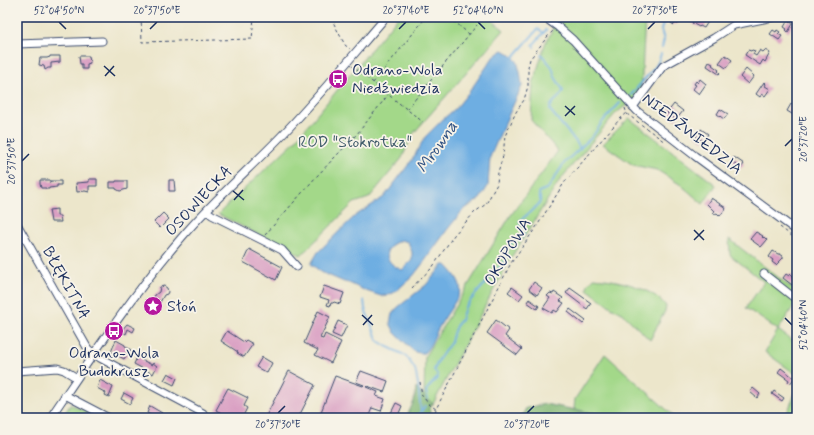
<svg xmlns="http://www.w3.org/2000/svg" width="814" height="435" viewBox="0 0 814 435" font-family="Mynerve,sans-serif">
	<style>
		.green { fill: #a3d889; stroke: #5f8474 }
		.forest { fill: #82b875; stroke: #4e746a }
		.water { fill: #6eaee2; stroke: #446ea0; fill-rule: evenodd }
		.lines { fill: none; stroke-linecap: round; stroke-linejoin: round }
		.stream { stroke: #6eaee2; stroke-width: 2 }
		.building { fill: #d99ec2 }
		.minor-casing { stroke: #3a4a6e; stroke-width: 9 }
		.path { stroke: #3a4a6e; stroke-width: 1; stroke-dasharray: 3 3; stroke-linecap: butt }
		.minor { stroke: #fff; stroke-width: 7 }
		.ticks { fill: none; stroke: #1b2f5e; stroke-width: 1.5 }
		.labels { text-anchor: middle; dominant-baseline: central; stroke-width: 3.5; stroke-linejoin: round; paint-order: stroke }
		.poi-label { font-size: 16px; fill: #1b2f5e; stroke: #f7f3e8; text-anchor: start }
		.street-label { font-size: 16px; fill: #1b2f5e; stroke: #f7f3e8 }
		.park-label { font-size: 16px; fill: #3d5969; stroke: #f7f3e8 }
		.water-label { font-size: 17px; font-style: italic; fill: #345586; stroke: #f7f3e8 }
		.neatline { fill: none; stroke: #1b2f5e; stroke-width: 1.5 }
		.ticks-label { font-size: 10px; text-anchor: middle; fill: #1b2f5e }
	</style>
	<rect width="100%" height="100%" fill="#f7f3e8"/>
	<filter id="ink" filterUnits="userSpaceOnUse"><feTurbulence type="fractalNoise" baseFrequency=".025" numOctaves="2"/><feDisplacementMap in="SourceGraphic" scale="8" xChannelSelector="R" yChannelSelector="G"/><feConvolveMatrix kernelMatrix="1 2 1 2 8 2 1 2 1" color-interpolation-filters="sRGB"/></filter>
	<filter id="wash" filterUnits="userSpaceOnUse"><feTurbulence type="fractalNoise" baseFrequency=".012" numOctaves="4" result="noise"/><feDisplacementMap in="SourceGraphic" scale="16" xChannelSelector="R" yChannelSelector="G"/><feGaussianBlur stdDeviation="0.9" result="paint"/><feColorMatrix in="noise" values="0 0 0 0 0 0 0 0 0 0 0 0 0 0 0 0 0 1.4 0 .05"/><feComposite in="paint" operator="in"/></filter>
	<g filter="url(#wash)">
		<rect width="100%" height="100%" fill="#ece6cb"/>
		<path class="green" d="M398 17H488L504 30 412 135 402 158 369 198 354 203 301 255 263 237 218 214 295 141Z
			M559 17H645L641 94 615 114 560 180 509 261 433 404 424 396 425 356 511 215 558 151 531 120 533 84 545 44Z
			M629 118 716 185 703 204 681 185 657 170 633 165 603 144Z
			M729 239 797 292V301L778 330 797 344V375L765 352 778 330 746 308 764 282 730 255Z
			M594 278C601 279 609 279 616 281 632 284 656 292 666 306L665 311 650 340 622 313 611 307 587 289 588 284Z
			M605 354 676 418H609L607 416 574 409 575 399Z
			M797 389V418H785Z
			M70 405 75 406 99 418H62Z"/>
		<path class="forest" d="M416 388 433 404 430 408V418H406L414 401Z
			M545 404 607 416 609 418H521L526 408Z"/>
		<path class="water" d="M503 50 510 54 517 61 520 72 522 86 504 125 490 157 488 186 480 199 463 210 447 230 424 262 413 276 395 292 389 295 381 296 366 291 349 283 344 282 321 272 311 264 318 252 355 216 384 197 412 160 425 137 442 120 456 108 469 92 494 56ZM401 240 408 242 412 252V260L402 270C393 266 386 261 387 251L393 244Z
			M443 265H446L448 267C453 273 462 282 460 291 458 300 443 319 438 329 434 337 431 346 424 353H420L415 352 395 333 390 323 392 314 397 308 426 285Z"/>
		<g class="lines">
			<path class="stream" d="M660 17 663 23 661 30 664 40 662 48
				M556 18V17
				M534 47 533 45 546 30
				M541 54 548 62 552 67 555 77 563 90C562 99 550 100 550 110L577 143 580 149
				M512 59 537 30 538 29 544 33
				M631 95 656 66 658 62 661 54
				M364 300 365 309 378 341 386 346 406 356 415 369 418 384 421 413
				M428 399 426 391 428 388 438 377 437 374 434 370 439 359 451 342 453 334 456 326 461 320 465 307 474 296 505 261C509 255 505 249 511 243 514 239 523 238 524 234 524 229 520 226 520 221L539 204C542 199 539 197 539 193L541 191 548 188 565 162 592 137 603 121 620 103
				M417 418 425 406"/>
		</g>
		<g id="blocks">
			<path class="building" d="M669 17H681L678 24 675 23 674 25 671 23 672 21 668 19Z
				M696 17H701L702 18 701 19 702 20 705 17 709 20 704 28 700 26 699 27 692 23Z
				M788 20 793 24 788 32 786 30 787 29 784 27Z
				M773 30 776 32 777 30 780 32 778 34 782 36 779 40 770 34Z
				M748 50 751 51 752 50 755 51 753 54 756 56 760 50 763 52 765 50 770 53 765 62 763 60 760 65 745 55Z
				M725 55 732 60 726 68 719 63Z
				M50 56H60V62L51 63V68H48L45 70 44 66 39 65 40 58H47L50 57Z
				M79 56H89L90 63 87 64V69H82V64H80Z
				M709 62 713 64 712 65 719 70 718 71 720 73 719 74 707 66Z
				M746 69 754 76 748 84 740 77Z
				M700 79 706 84 699 94 693 89 696 85 694 84 696 81 698 83Z
				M764 82 766 84 765 86 770 89 765 96 762 94 760 97 756 94Z
				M795 103 797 104V117L787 111 791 104 794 105Z
				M674 104 683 111 676 120 667 113Z
				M720 109 728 114 724 119 717 114Z
				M701 129 708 134 703 141 696 136Z
				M734 157 744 164 741 168 731 161Z
				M89 179H97V186H89V192L85 191 77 192 76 183 89 182Z
				M40 180H50V183L51 181H61V185H57V187L49 188V189H46V188H41L40 184Z
				M169 180H174L175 191H169Z
				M116 181H127V189L120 191 116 189V188H110V182H116Z
				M711 198 726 208 720 216 717 213 715 214 713 213 714 211 707 204Z
				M57 209V216H60L61 222H51L49 210Z
				M163 213 169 219 160 228 154 222Z
				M756 232 763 236 762 237 763 238 764 237 767 240 761 247 750 239Z
				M249 249 282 267 276 280 243 262Z
				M773 251 778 254H780L783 256V258L776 265 772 262 773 260 769 257Z
				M786 274 789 276 791 274 793 276 792 278 795 281 792 285 783 278Z
				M534 282 542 288 537 295 529 289Z
				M164 286 167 288 168 292 167 294 164 295 158 306 154 302V298L155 295 159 292 160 287Z
				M324 286 344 293 340 304 334 302 333 303H331L330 306 327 305 329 300 320 297Z
				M512 287 523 295 519 300 508 292Z
				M570 288 591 303 587 309 566 293Z
				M554 292 563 298 560 301 564 303 557 312 554 310 552 313 543 308 550 298 547 296 550 293 553 294Z
				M529 299 539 306 537 309 527 302Z
				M570 309 586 321 583 324 568 312Z
				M318 311 330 317 320 338 323 339 325 334 341 342 331 363 315 355 318 350 304 343Z
				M496 320 509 330 505 336 522 349 517 355 487 333Z
				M338 321 347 325 341 338 332 334Z
				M127 324 135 328 133 332 128 329 126 334 121 331Z
				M227 331 244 342 246 340 253 344 244 357 237 353 238 352 221 341Z
				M116 340 125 345V346L131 350 129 353H128L124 359 111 352Z
				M138 355 144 358 142 360 152 365 153 363 157 366 153 374 134 364Z
				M262 357 272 363 267 373 256 367Z
				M781 368 794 378 790 384 788 382 789 380 778 372Z
				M289 371 315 385 298 418H265Z
				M361 371 388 381 384 392 367 386 366 387 378 392 376 396 385 399 381 411 372 408 368 418H330L331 415 321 412 335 376 363 386 364 385 356 382Z
				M168 373 177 378 174 385 164 380Z
				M100 380 113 387 109 397 105 395 106 393 97 388Z
				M228 388 248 398 244 406 247 408 242 418H229L216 410Z
				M753 388 760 394 757 398 750 392Z
				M774 391 784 398 782 401 772 394Z
				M124 393 133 398 130 404 121 399Z
				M396 403 402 406 397 418 390 415Z
				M150 406 162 413 160 418H156L147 413Z"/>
		</g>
	</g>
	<g filter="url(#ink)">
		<use href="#blocks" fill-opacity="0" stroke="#3a4a6e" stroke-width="1"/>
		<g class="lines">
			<g class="minor-casing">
				<path id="minor" d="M544 17 558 27 573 40 637 111 695 156 797 231
					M17 44 102 41
					M633 107 663 66 714 38 734 25 773 17
					M207 211 212 215 282 250 297 267
					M17 224 88 349 100 358 203 413
					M764 274 797 300
					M17 371 57 368 64 370 77 378
					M65 395 109 418
					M50 418C92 356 133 294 182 237 214 199 252 167 286 131 321 94 353 55 386 17"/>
			</g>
			<path class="path" d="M141 17 142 42 252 39 254 17
				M312 17 332 20 345 45 350 49
				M449 17 469 34
				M524 17 537 19
				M352 66 423 122
				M373 83 423 21
				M625 108 627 114 665 142
				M407 109 477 25
				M780 227 797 240
				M265 235 316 177 357 134 388 95
				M412 288 420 279 432 268 454 235 475 212 486 204 497 184 498 172 503 156 505 136 516 112 524 100 528 86V67L530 59 548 36 553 31
				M420 382 422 396 430 405 436 409
				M434 418 436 409 511 263 537 226 564 183 619 120 628 112"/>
			<use href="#minor" class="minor"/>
		</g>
	</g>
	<path class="ticks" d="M59 22 66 29M478 22 485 29M150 29 157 22M399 29 406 22M648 29 655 22M104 66 115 76M105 76 114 66M565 106 575 115M565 116 575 106M785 146 792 139M22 161 29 154M233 191 244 200M234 200 243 190M694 230 704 240M694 240 704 230M362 315 373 325M785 318 792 325M363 325 372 315M278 413 285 406M527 413 534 406"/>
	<defs>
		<g id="bus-disc" transform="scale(1)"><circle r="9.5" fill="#b5179e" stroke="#f7f3e8"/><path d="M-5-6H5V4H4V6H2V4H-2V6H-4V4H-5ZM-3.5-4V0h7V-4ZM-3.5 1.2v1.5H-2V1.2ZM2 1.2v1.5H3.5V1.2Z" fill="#fff"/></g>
		<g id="sight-disc" transform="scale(1)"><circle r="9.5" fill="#b5179e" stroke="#f7f3e8"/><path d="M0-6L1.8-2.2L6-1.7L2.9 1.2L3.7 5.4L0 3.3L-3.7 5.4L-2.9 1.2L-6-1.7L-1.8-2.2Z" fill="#fff"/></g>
	</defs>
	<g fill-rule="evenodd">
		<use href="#bus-disc" x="338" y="79"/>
		<use href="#sight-disc" x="153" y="306"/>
		<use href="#bus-disc" x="114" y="331"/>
	</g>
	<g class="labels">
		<g class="poi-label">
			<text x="352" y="70">Odrano-Wola<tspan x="352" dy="18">Niedźwiedzia</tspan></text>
			<text x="167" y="306">Słoń</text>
			<text x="114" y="353" text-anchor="middle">Odrano-Wola<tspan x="114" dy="18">Budokrusz</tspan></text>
		</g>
		<g class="street-label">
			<text transform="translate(692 134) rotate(38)">NIEDŹWIEDZIA</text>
			<text transform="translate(199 201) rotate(-47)">OSOWIECKA</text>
			<text transform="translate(508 252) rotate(-59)">OKOPOWA</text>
			<text transform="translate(66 283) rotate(61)">BŁĘKITNA</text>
		</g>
		<g class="park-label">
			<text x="355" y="142">ROD "Stokrotka"</text>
		</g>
		<g class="water-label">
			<text transform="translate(437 147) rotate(-55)">Mrowna</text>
		</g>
	</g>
	<rect width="814" height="435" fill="none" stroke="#f7f3e8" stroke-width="44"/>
	<rect x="22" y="22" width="770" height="391" class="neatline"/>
	<g class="ticks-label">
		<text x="59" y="14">52°04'50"N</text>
		<text x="157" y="14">20°37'50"E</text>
		<text x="406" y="14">20°37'40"E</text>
		<text x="478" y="14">52°04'40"N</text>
		<text x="655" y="14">20°37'30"E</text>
		<text transform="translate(803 139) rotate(-90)" y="4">20°37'20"E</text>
		<text transform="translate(11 161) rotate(-90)" y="4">20°37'50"E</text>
		<text transform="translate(803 325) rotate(-90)" y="4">52°04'40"N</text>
		<text x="278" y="428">20°37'30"E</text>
		<text x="527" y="428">20°37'20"E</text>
	</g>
</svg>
